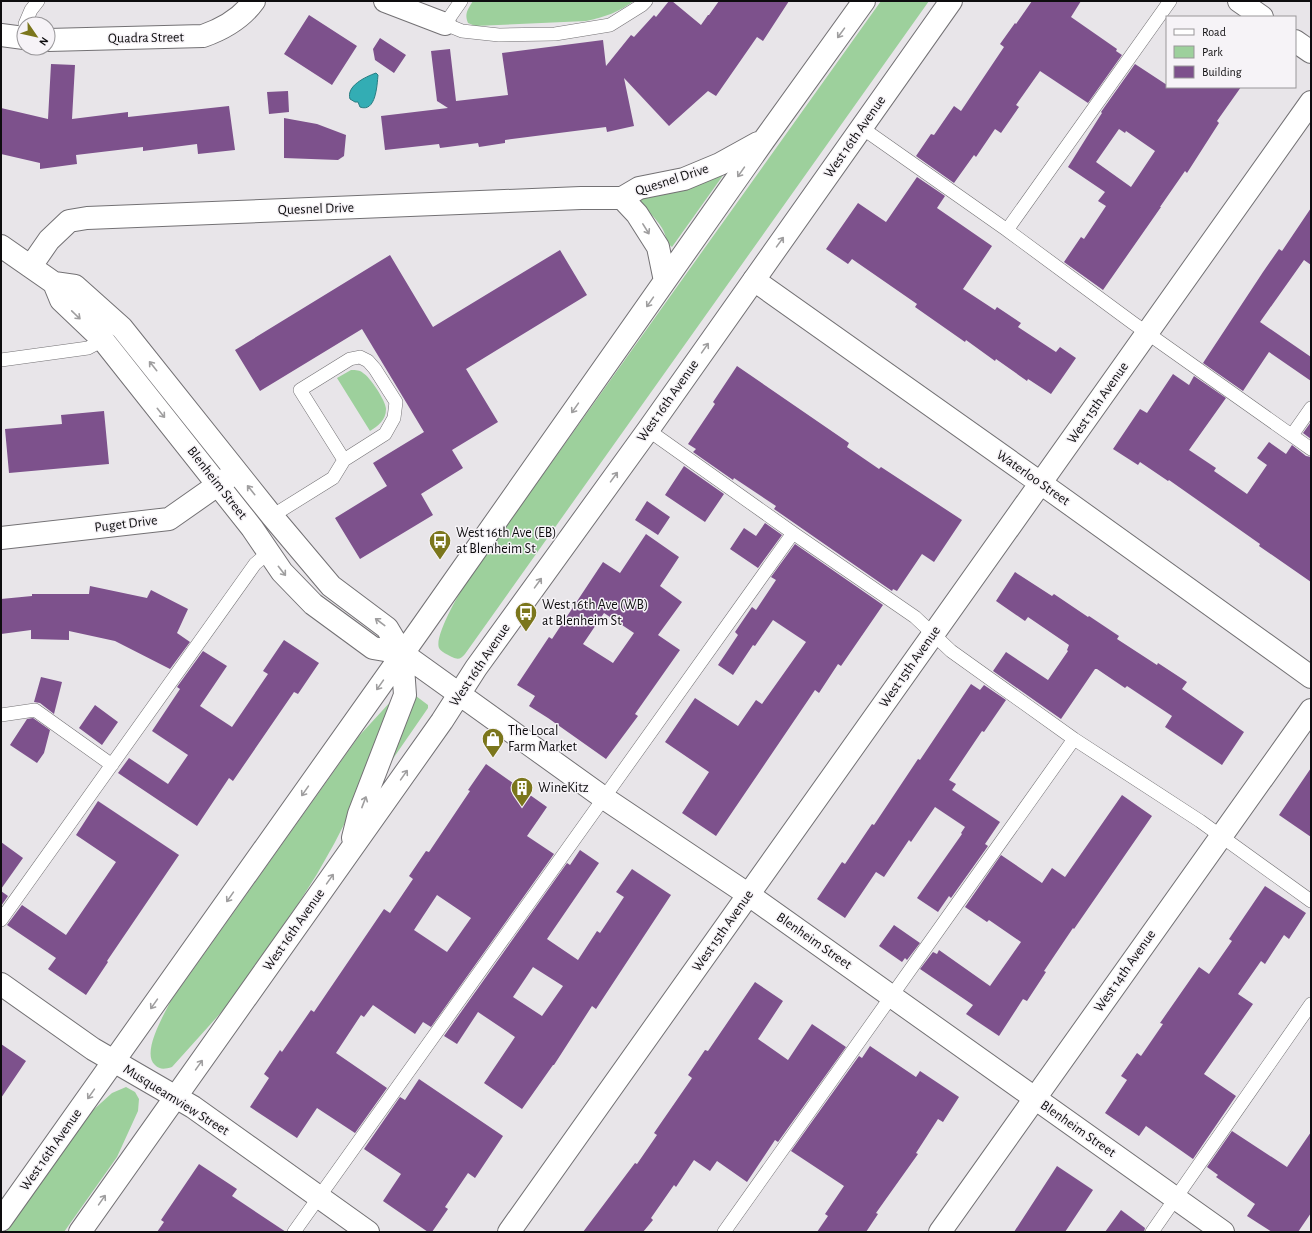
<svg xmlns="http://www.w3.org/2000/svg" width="1312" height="1233" viewBox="0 0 1312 1233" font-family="'Alegreya Sans',sans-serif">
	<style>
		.green { fill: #9dd09c }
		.water { fill: #33adb4; stroke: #287d82 }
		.building { fill: #7d518c; fill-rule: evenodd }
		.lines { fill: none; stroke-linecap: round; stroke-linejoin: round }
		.lane-casing { stroke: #737174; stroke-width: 14 }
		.street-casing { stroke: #737174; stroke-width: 24 }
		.secondary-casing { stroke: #737174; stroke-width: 24 }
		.lane { stroke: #fff; stroke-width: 13 }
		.street { stroke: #fff; stroke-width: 22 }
		.secondary { stroke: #fff; stroke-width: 22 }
		.oneway { stroke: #9f9e9f }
		.labels { text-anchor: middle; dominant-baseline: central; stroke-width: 3; stroke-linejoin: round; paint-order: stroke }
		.street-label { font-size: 14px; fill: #0e0d0f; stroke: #f6f3f7 }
		.poi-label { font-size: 14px; fill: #0e0d0f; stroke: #f6f3f7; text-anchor: start }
	</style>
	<rect width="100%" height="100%" fill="#e8e5e9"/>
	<path class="green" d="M473 1H634C619 12 605 17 586 21L475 26 468 23C464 14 468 9 473 1Z
		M881 1H929L465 654C461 659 458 660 452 657 448 655 441 652 439 648 434 636 460 592 467 581Z
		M721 172 724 174 672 247C666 243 666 234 662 228 655 217 647 210 638 202V198Z
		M351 370C356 370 360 370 363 373 370 377 386 401 386 409 386 420 378 426 370 431L337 378Z
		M416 696 428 705V708L390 763 413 697Z
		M393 699 352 809 334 844 317 874 300 901 226 1007 172 1067C165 1069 160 1070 155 1065 141 1053 164 1015 170 1002L359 736Z
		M126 1087 135 1092 139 1099 138 1111 117 1157 64 1232H6L91 1112 112 1093Z"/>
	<path class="water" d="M376 73 378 75C377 85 376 113 360 107L358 102H355L350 99C346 86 365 77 376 73Z"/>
	<path class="building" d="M669 1H672L701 25 708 15H709L719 1H789L763 41 757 37 716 96 708 91 669 126 624 78 634 126 607 132 606 127 505 140V143L479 147 478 143 440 148 439 144 385 150 381 116 448 108 437 101 431 51 450 49 456 101 508 95 502 53 603 40 606 66 631 35 634 37 654 15 656 17Z
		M1032 1H1081L1071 17 1117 49 1116 51 1122 55 1088 103 1040 71 1016 105 1019 107 1001 133 995 129 976 157 974 155 954 183 916 156 931 134 934 135 954 106 961 111 1004 47 1000 44 1015 23 1016 24Z
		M309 15 357 46 332 85 284 54Z
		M380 38 406 55 394 73 375 60 373 49Z
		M51 64 75 65 72 119 128 112V117L229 106 235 150 198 154 197 144 143 151V147L76 155 77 164 40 169V163L1 154V108L48 119Z
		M1135 64 1167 85V87H1241L1217 121 1219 123 1187 173 1185 171 1160 207H1161L1103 290 1064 262 1081 237 1084 239 1106 206 1098 201 1105 192 1068 167 1100 116 1102 113 1101 112ZM1119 129 1125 133 1126 131 1155 151 1131 187 1096 162Z
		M288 91 289 112 269 114 267 92Z
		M284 118 317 124 346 135 344 156 338 160 284 158Z
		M917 177 945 196 937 208 992 246 963 289 995 310 997 307 1021 323 1018 327 1056 352 1060 347 1076 358 1051 394 1028 379 1027 381 996 359 995 361 966 340 965 342 915 307 917 304 852 259 848 264 826 249 858 203 886 222Z
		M1311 208V265L1304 260 1260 322 1311 357V381L1269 352 1243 391 1203 363 1263 272 1279 249 1282 251Z
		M560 250 587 295 466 369 498 422 452 450 463 468 421 494 433 515 360 559 335 518 387 486 373 463 424 432 362 329 260 391 235 350 390 255 433 327Z
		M737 366 849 443 847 447 879 469 881 467 962 520 934 562 922 554 897 591 893 589 892 591 774 509 776 506 734 478 733 480 693 452 696 449 688 444 715 404 713 402Z
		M1173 374 1189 385 1194 376 1226 398 1189 450 1216 468 1214 471 1247 494 1267 465 1257 458 1269 442 1286 454 1292 445 1306 456 1311 457V582L1259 546 1260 544 1169 480 1168 481 1140 462 1138 465 1113 449 1140 409 1147 413Z
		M104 411 109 464 9 473 5 429 62 424 61 415Z
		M1311 422V439L1303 433Z
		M684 466 724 494 705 522 665 495Z
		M647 501 670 517 658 535 635 520Z
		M765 523 782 535 758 568 730 549 744 528 756 536Z
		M646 534 679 557 660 586 682 602 658 635 680 650 635 714 638 716 606 759 548 718 529 706 535 696 517 685 549 637 552 639 603 562 620 573ZM604 613 634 633 613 663 583 644Z
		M795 544 883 605 841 666 838 664 819 693 815 690 716 836 682 813 709 772 665 742 695 698 738 726 756 700 762 704 806 642 773 620 755 646 753 645 733 675 718 665 738 635 735 632 752 607 756 610 776 580 771 577Z
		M1015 572 1052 596 1054 594 1088 617 1089 616 1119 636 1117 639 1157 665 1158 663 1187 682 1182 689 1244 732 1222 765 1165 727 1172 716 1127 686 1125 688 1097 669H1095L1061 719 993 671 1006 652 1048 680 1068 651 1067 650 1069 645 1028 617 1025 621 996 601Z
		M90 586 147 598 151 590 188 609 177 633 190 642 170 669 115 641 69 631V640L31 639V630L1 634V599L32 596V594H89Z
		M284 640 319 663 298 694 294 692 233 781 229 778 197 826 118 773 129 758 168 784 188 755 152 731 180 689 177 687 203 651 227 666 200 706 232 727 268 674 263 671Z
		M41 677 62 682 54 714 40 703 34 702Z
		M971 684 980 690 984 685 1006 700 984 732 982 731 949 780 956 784 952 790 1000 822 985 844 988 846 951 898 949 896 938 912 917 898 962 834 961 833 965 827 935 807 911 842 909 840 884 877 876 872 845 918 817 899 842 862 845 864 872 824 874 825 918 759 920 760Z
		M95 705 118 722 102 745 79 728Z
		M33 718 50 730 44 753 37 763 10 745 27 719Z
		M486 764 547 807 527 836 554 854 431 1027 423 1022 415 1034 373 1005 364 1017 361 1015 336 1053 387 1088 355 1133 317 1108 297 1138 250 1107 269 1078 264 1074 280 1050 282 1052 311 1010 314 1012 384 909 390 913 413 879 409 876 426 851 429 852 470 791 468 790ZM437 895 471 918 447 952 414 930Z
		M1311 768V837L1279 815Z
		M1122 795 1152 816 1074 929 1073 928 1044 971 1046 972 1027 1001 1023 999 999 1036 966 1014 973 1005 920 969 933 952 937 954 939 950 990 986 1021 942 989 920 987 922 965 907 1001 855 1042 883 1052 868 1065 877Z
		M98 801 179 855 107 961 108 962 86 995 48 969 56 958 7 925 22 905 66 935 116 862 76 835Z
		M1 842 23 858 1 889Z
		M580 850 599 863 547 939 578 960 597 931 600 933 624 897 616 892 632 869 671 895 596 1009 592 1006 554 1065H553L522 1109 484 1083 515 1037 478 1012 457 1044 444 1036 567 863 570 865ZM533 967 563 986 542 1016 513 997Z
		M1265 886 1306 913 1289 939 1284 935 1265 964 1261 961 1238 994 1253 1004 1204 1074 1236 1096 1193 1159 1146 1126 1139 1136 1105 1113 1127 1080 1121 1076 1137 1053 1141 1056 1163 1024 1160 1023 1199 967 1209 974 1232 941 1229 939Z
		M1 891 8 896 1 906Z
		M894 925 920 943 907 960 905 958 902 962 879 946Z
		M755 982 783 1001 758 1039 788 1060 812 1024 846 1047 778 1142 775 1140 747 1182 717 1161 710 1171 694 1160 676 1187 674 1185 651 1218 653 1220 643 1232H583L635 1163 637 1164 657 1135 654 1133 692 1078 688 1075 705 1050 708 1051Z
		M1 1044 26 1061 1 1098Z
		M870 1046 916 1077 920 1071 959 1097 943 1122 938 1119 916 1153 918 1154 876 1213 878 1214 866 1232H817L828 1216 825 1214 844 1186 791 1151 859 1056 862 1058Z
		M419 1079 503 1136 475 1178 468 1173 445 1207 448 1209 432 1232H428L383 1201 401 1174 364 1149 400 1097 405 1100Z
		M1232 1131 1287 1167 1311 1132V1213L1298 1232H1272L1247 1216 1255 1204 1216 1177 1218 1175 1207 1167Z
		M199 1164 237 1189 232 1196 286 1232H157L164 1222 161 1220Z
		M1057 1166 1093 1190 1065 1232H1014Z
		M1121 1210 1145 1228 1144 1232H1105Z"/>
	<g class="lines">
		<g class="lane-casing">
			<path id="lane" d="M461 1 445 24 462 31 499 35 555 34 610 25 642 5 646 1
				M25 24 31 10 38 1
				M862 128 1007 230 1133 323 1311 449
				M1007 230 1170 1
				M1 360 88 348 103 340
				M648 430 793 533 915 617 951 651 1074 739 1200 821 1311 901
				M1292 435 1311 408
				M272 516 333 478 344 460 385 434 394 418 396 402 375 369 368 361 360 357 350 359 300 390 344 460
				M1 715 35 710 112 765
				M1 920 255 564 269 552
				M294 1232 793 533
				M724 1232 1074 739
				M1152 1232 1311 1004"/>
		</g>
		<g class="street-casing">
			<path id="street" d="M385 1 445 24
				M1239 1 1262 17
				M1 35 24 38
				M48 40 203 36C223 29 241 19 254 1
				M1295 41 1311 52
				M754 280 1056 494 1311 677
				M1 538 169 519 236 472
				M1 984 93 1049 193 1107 368 1232
				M509 1232 1311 102
				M940 1232 1311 710"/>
		</g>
		<g class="secondary-casing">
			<path id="secondary" d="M622 198 637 214 658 247 665 281
				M1 246 54 283 75 286 122 328 272 516 331 586 387 628 402 653 604 798 749 895 1223 1232
				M31 266 49 240 69 221 87 218 581 198H622L639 188 684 179 720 164 758 143
				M54 283 61 300 103 340 252 528 282 572 313 604 373 648 402 653
				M353 838 359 814 405 695 402 653
				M1 1220 421 628 764 140 864 1
				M80 1232 442 721 476 668 648 430 951 1"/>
		</g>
		<use href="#lane" class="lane"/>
		<use href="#street" class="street"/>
		<use href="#secondary" class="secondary"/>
	</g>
	<defs><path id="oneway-shaft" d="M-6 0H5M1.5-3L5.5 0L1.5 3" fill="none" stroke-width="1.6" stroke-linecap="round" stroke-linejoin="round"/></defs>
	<g class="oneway">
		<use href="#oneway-shaft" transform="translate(841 33) rotate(126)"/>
		<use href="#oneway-shaft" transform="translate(741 172) rotate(125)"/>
		<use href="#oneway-shaft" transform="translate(646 229) rotate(58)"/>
		<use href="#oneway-shaft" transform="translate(780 242) rotate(-54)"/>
		<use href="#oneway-shaft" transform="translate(650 302) rotate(125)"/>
		<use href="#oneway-shaft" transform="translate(76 315) rotate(44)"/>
		<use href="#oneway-shaft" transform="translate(705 348) rotate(-55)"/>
		<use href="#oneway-shaft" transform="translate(153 366) rotate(-129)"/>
		<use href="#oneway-shaft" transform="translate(575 408) rotate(125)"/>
		<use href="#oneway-shaft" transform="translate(161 413) rotate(51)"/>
		<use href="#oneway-shaft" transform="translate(614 477) rotate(-54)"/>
		<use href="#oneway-shaft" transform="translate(251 490) rotate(-129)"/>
		<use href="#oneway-shaft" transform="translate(282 571) rotate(52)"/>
		<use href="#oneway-shaft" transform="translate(538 583) rotate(-54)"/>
		<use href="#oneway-shaft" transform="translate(380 622) rotate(-143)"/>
		<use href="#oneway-shaft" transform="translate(380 685) rotate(125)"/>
		<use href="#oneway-shaft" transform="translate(404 775) rotate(-55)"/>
		<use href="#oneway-shaft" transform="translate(305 791) rotate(125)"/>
		<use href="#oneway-shaft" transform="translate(364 802) rotate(-69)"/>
		<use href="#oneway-shaft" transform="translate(330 879) rotate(-55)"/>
		<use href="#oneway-shaft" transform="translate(230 897) rotate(125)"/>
		<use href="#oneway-shaft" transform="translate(154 1004) rotate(125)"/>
		<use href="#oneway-shaft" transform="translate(199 1065) rotate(-55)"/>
		<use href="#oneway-shaft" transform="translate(91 1094) rotate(125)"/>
		<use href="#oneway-shaft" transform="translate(102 1200) rotate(-55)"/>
	</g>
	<defs>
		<g id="bus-pin" transform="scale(1.15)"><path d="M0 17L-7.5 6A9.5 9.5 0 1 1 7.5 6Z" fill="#7b761c" stroke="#f6f3f7"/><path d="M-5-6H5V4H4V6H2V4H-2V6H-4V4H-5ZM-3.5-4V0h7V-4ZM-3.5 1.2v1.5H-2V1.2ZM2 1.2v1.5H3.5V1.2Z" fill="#fff"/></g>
		<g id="shop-pin" transform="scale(1.15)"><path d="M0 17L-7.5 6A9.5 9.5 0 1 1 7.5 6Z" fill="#7b761c" stroke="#f6f3f7"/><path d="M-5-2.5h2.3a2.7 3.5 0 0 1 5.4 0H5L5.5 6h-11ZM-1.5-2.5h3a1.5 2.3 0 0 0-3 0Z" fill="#fff"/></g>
		<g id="building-pin" transform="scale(1.15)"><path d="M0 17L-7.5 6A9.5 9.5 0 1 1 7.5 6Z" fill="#7b761c" stroke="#f6f3f7"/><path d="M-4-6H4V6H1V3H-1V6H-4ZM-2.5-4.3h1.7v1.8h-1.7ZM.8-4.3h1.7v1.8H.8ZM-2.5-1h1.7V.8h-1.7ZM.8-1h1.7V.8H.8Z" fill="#fff"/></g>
	</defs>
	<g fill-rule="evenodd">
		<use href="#bus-pin" x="440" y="541"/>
		<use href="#bus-pin" x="526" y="613"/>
		<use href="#shop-pin" x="493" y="739"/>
		<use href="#building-pin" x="522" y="788"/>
	</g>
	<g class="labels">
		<g class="street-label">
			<text transform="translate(146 38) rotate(-1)">Quadra Street</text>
			<text transform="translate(855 137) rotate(-55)">West 16th Avenue</text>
			<text transform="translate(672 180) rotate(-18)">Quesnel Drive</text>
			<text transform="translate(316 209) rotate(-2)">Quesnel Drive</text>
			<text transform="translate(668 401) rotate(-55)">West 16th Avenue</text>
			<text transform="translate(1098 403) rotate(-55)">West 15th Avenue</text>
			<text transform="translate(1033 478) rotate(35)">Waterloo Street</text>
			<text transform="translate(217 483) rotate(52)">Blenheim Street</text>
			<text transform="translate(126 524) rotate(-7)">Puget Drive</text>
			<text transform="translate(480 665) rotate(-56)">West 16th Avenue</text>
			<text transform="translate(910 667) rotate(-55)">West 15th Avenue</text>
			<text transform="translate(294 930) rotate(-55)">West 16th Avenue</text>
			<text transform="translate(723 931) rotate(-55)">West 15th Avenue</text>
			<text transform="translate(814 941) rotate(35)">Blenheim Street</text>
			<text transform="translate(1125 971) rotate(-55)">West 14th Avenue</text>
			<text transform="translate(176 1100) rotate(32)">Musqueamview Street</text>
			<text transform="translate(1078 1129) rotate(35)">Blenheim Street</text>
			<text transform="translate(51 1150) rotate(-55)">West 16th Avenue</text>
		</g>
		<g class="poi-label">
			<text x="456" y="533">West 16th Ave (EB)<tspan x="456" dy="16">at Blenheim St</tspan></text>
			<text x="542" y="605">West 16th Ave (WB)<tspan x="542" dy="16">at Blenheim St</tspan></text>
			<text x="508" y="731">The Local<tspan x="508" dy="16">Farm Market</tspan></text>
			<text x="538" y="788">WineKitz</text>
		</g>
	</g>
	<rect width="1312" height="1233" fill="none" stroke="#0e0d0f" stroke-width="4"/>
	<rect x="1166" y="16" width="130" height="72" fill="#f6f3f7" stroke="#99979a"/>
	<rect x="1174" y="29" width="20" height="6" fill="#ffffff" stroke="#99979a"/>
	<text x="1202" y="36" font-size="12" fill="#0e0d0f">Road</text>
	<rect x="1174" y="46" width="20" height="12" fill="#9dd09c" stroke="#99979a"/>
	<text x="1202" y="56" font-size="12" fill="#0e0d0f">Park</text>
	<rect x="1174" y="66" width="20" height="12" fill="#7d518c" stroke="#99979a"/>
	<text x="1202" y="76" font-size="12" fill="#0e0d0f">Building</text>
	<g transform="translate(36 36) rotate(124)"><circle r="19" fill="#f6f3f7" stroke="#99979a"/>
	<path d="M0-3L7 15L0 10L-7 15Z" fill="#7b761c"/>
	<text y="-6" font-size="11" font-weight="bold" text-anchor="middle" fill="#0e0d0f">N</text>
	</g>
</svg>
